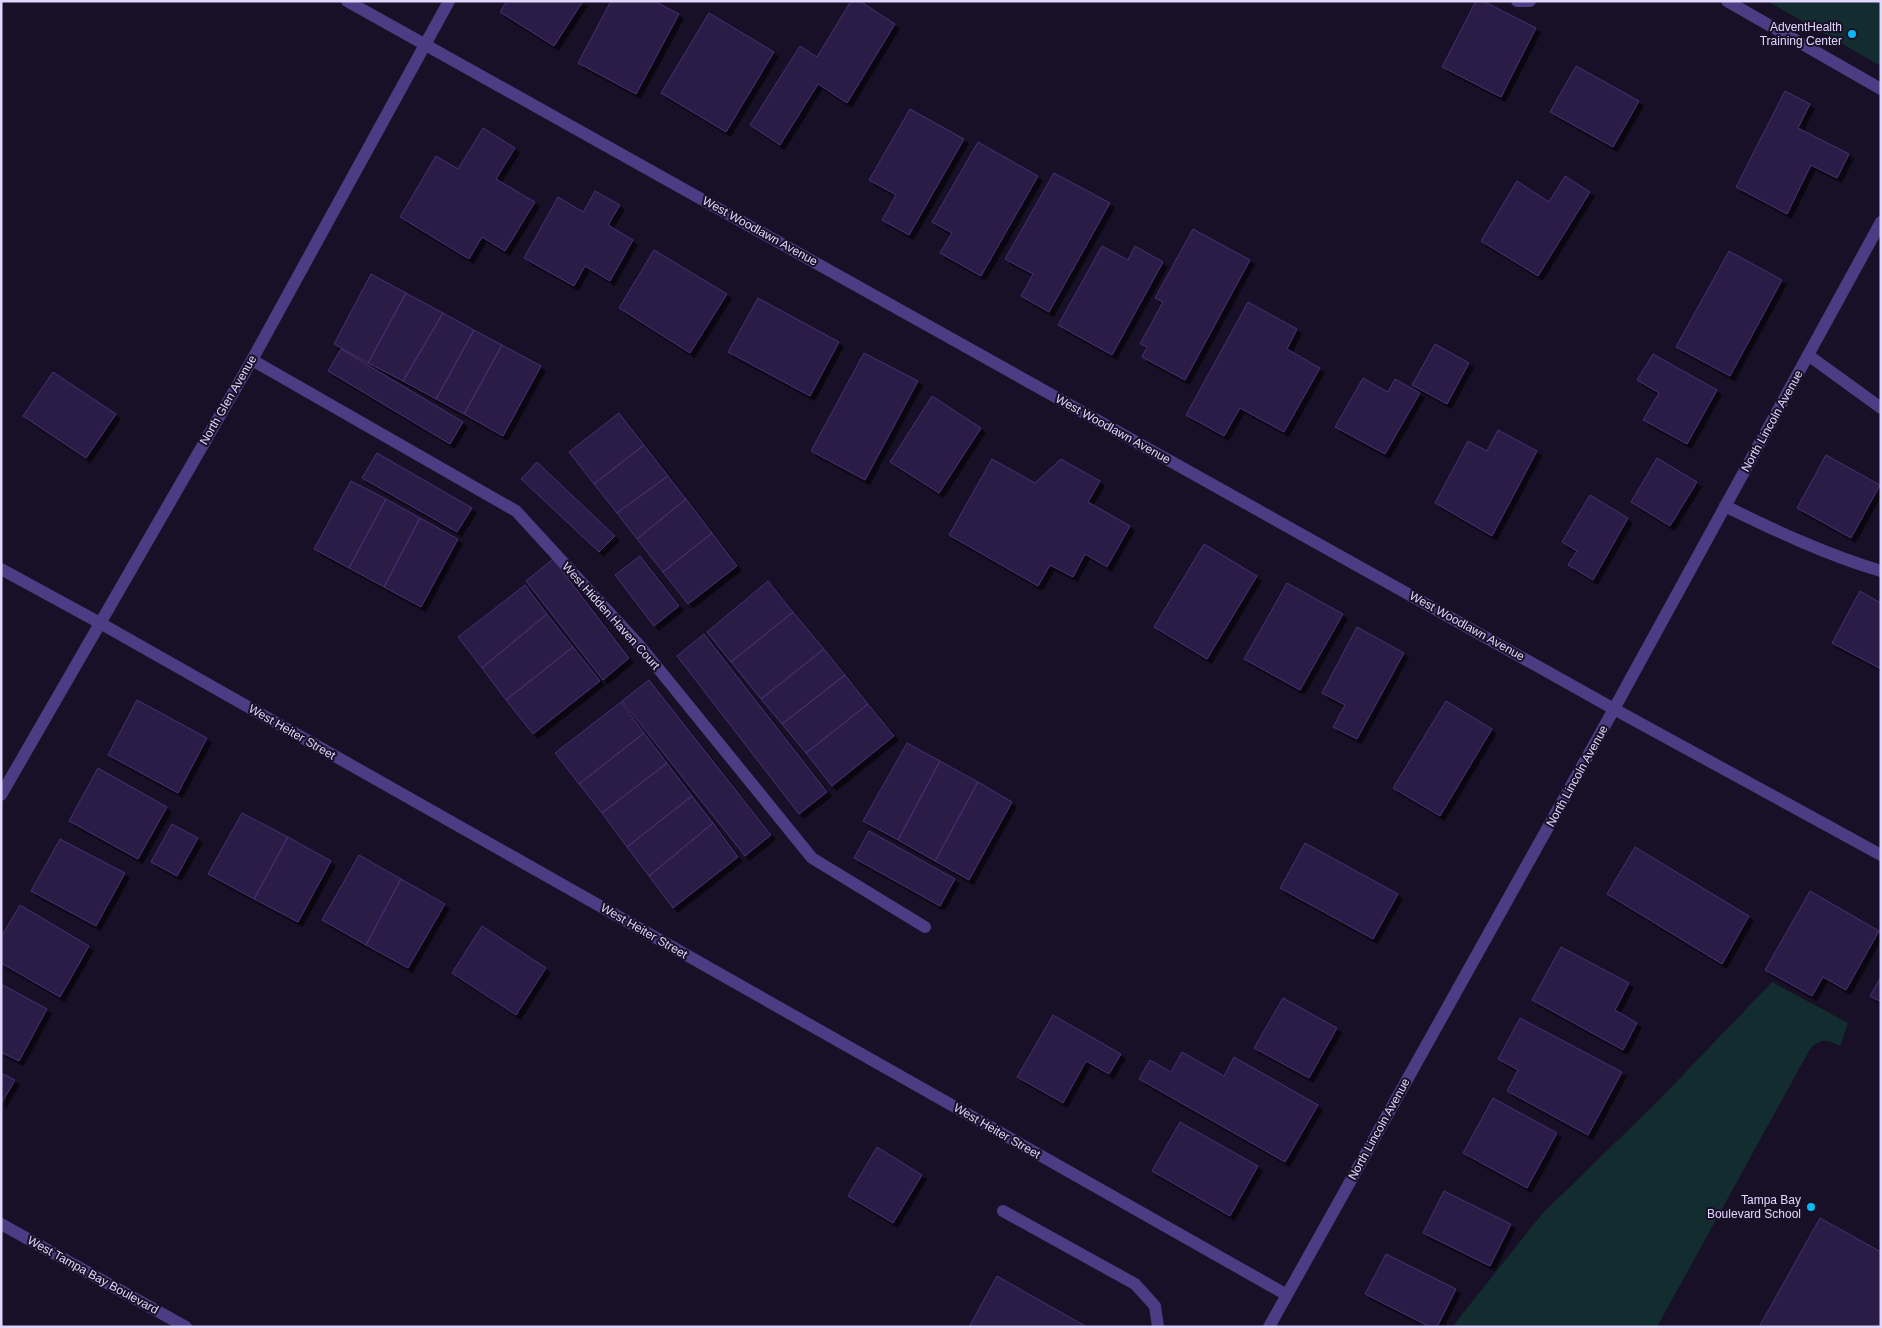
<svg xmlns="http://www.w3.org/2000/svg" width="1882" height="1328" viewBox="0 0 1882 1328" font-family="Helvetica,sans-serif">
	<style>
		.green { fill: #132c30 }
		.building { fill: #2c1d46; stroke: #473072; filter: url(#shadow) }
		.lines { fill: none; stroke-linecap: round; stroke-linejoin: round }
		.service { stroke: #4b3d83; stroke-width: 12 }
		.minor { stroke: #4b3d83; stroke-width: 12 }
		.tertiary { stroke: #4b3d83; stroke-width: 12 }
		.poi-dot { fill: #09b9f7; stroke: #171026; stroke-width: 2 }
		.labels { text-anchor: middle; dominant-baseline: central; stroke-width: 4; stroke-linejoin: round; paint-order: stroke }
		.poi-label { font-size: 12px; fill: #e1d6fe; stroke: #171026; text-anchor: end }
		.street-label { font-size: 12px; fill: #e1d6fe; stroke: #171026 }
	</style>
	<defs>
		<filter id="shadow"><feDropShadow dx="4.5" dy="4.5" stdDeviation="0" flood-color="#0009"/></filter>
	</defs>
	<rect width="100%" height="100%" fill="#171026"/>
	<path class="green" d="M1767 1H1881V66Z
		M1772 982 1848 1023 1840 1046C1827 1039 1821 1038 1810 1049L1657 1327H1452L1542 1214 1658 1101Z"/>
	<path class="building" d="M507 1H583L554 46 500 12Z
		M611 1H654L679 14 636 94 578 63Z
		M851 1H860L895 24 847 103 818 84 780 145 750 125 800 46 817 57Z
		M1476 1H1483L1536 28 1501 97 1442 67Z
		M709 13 774 52 726 132 661 93Z
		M1576 66 1639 101 1613 147 1550 112Z
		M1785 91 1810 104 1798 128 1849 154 1837 178 1811 165 1787 214 1736 187Z
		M910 109 964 139 909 235 882 220 896 195 869 180Z
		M483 128 515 148 496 179 535 202 505 251 482 237 469 259 400 217 436 156 458 169Z
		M978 142 1038 176 981 276 940 253 952 233 932 222Z
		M1054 173 1110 203 1049 312 1021 296 1033 274 1005 259Z
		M1565 176 1590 192 1538 276 1481 241 1517 181 1549 202Z
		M595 191 620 205 608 225 633 240 610 281 585 266 574 286 524 258 558 197 583 212Z
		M1193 229 1250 260 1185 380 1142 357 1147 347 1140 344 1163 302 1155 298Z
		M1102 246 1128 260 1135 246 1163 262 1112 355 1058 325Z
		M654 250 727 294 690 353 619 308Z
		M1729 251 1782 280 1730 376 1676 347Z
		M371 274 406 293 368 363 334 344Z
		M406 293 443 313 403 381 368 363Z
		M758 298 839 342 810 396 728 352Z
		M1248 302 1297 329 1287 349 1320 368 1284 432 1240 408 1224 436 1186 415Z
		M443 313 474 330 436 399 403 381Z
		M474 330 502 345 464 414 436 399Z
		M1435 344 1469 363 1447 404 1412 385Z
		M502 345 541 366 503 436 464 414Z
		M341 349 463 422 450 444 328 371Z
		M864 353 918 381 865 480 811 451Z
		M1653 354 1717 390 1687 444 1643 420 1659 393 1637 380Z
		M53 372 116 414 86 458 23 416Z
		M1363 378 1388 392 1395 379 1420 393 1385 454 1335 427Z
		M932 396 981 428 939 493 890 462Z
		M619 413 644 445 594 484 569 452Z
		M1498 430 1537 451 1492 536 1435 503 1468 441 1487 451Z
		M644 445 668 476 617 513 594 484Z
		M377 453 472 508 457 532 362 478Z
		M1826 455 1880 485 1851 538 1797 508Z
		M1657 458 1697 482 1670 526 1631 502Z
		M992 459 1035 483 1061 459 1100 481 1088 502 1130 526 1107 567 1085 554 1073 577 1050 565 1038 586 949 535Z
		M537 462 615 536 599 552 521 479Z
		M668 476 686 499 637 539 617 513Z
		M351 481 386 499 349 568 314 549Z
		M1590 495 1628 518 1593 580 1568 565 1577 551 1562 542Z
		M386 499 420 518 384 587 349 568Z
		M686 499 712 533 663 572 637 539Z
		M420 518 458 539 421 607 384 587Z
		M712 533 737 566 688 604 663 572Z
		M1204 544 1257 576 1207 659 1154 627Z
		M640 556 679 606 654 626 615 575Z
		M553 559 629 658 603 680 526 581Z
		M768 581 793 612 731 662 707 632Z
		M1287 583 1343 614 1300 690 1244 659Z
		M525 585 547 614 482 668 458 637Z
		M1860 591 1881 603V669L1832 643Z
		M793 612 824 649 761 699 731 662Z
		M547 614 573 647 506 700 482 668Z
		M1357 627 1404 653 1357 739 1333 727 1345 705 1322 693Z
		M704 634 827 792 799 814 677 656Z
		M573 647 600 681 533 734 506 700Z
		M824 649 845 675 782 724 761 699Z
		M845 675 868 704 806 753 782 724Z
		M649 680 771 835 745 856 622 701Z
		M137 700 207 738 178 793 108 755Z
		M1446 701 1492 729 1440 816 1393 788Z
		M621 702 644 733 579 784 555 753Z
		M868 704 894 736 832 786 806 753Z
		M644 733 667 763 602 813 579 784Z
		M907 743 940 761 898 840 863 821Z
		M940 761 978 782 935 861 898 840Z
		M667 763 692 796 627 847 602 813Z
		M98 768 167 807 138 859 69 821Z
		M978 782 1012 802 969 880 935 861Z
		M692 796 713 823 649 876 627 847Z
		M242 813 288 837 254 899 208 874Z
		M713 823 738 857 673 908 649 876Z
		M172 824 198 838 177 876 151 862Z
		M869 831 955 879 940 906 854 858Z
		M288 837 331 861 298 922 254 899Z
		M60 839 125 873 96 926 31 891Z
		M1305 843 1398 894 1373 939 1280 888Z
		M1635 847 1749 916 1722 964 1607 894Z
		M359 855 401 879 366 945 322 920Z
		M401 879 445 904 408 968 366 945Z
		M1810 891 1879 931 1846 990 1823 977 1812 996 1765 970Z
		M20 905 89 946 60 997 1 963V937Z
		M482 926 546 968 516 1015 452 973Z
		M1561 947 1629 983 1615 1010 1637 1023 1623 1050 1532 1000Z
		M1881 977V1002L1870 996Z
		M1 984 47 1009 19 1061 1 1052Z
		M1283 998 1337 1028 1309 1078 1254 1048Z
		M1053 1015 1121 1054 1109 1074 1086 1061 1063 1103 1017 1077Z
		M1520 1018 1622 1072 1588 1135 1507 1091 1518 1070 1498 1059Z
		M1182 1052 1224 1076 1234 1057 1318 1105 1285 1162 1139 1079 1150 1060 1171 1072Z
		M1 1073 15 1080 1 1104Z
		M1493 1098 1557 1133 1527 1188 1463 1153Z
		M1180 1122 1258 1166 1230 1216 1152 1171Z
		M877 1147 922 1175 893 1223 848 1196Z
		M1444 1191 1511 1224 1490 1266 1423 1233Z
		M1820 1218 1881 1252V1327H1759Z
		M1386 1254 1456 1289 1437 1327H1430L1365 1294Z
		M997 1276 1085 1326 1084 1327H969Z"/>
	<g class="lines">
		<path class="service" d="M1517 1H1530
			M1808 355 1881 408
			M1725 506C1776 531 1827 555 1881 571
			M1003 1211 1135 1284 1155 1306 1158 1327"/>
		<path class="minor" d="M347 1 1614 709 1881 855
			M1727 1 1881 89
			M252 360 516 511 640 646 812 858 925 927
			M1 569 100 623 1287 1295
			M1 795 252 360 449 1
			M1269 1327 1614 709 1881 222"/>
		<path class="tertiary" d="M1 1224 186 1327"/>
	</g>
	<g class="poi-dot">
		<circle cx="1852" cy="34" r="5"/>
		<circle cx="1811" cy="1207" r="5"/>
	</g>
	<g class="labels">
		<g class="poi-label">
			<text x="1842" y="27">AdventHealth<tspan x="1842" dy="14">Training Center</tspan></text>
			<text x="1801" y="1200">Tampa Bay<tspan x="1801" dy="14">Boulevard School</tspan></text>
		</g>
		<g class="street-label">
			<text transform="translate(760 231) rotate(29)">West Woodlawn Avenue</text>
			<text transform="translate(228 400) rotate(-60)">North Glen Avenue</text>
			<text transform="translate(1772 421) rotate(-61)">North Lincoln Avenue</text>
			<text transform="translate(1113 429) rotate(29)">West Woodlawn Avenue</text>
			<text transform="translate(611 616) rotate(48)">West Hidden Haven Court</text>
			<text transform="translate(1467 626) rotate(29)">West Woodlawn Avenue</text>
			<text transform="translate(292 732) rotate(30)">West Heiter Street</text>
			<text transform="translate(1577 776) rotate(-61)">North Lincoln Avenue</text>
			<text transform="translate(644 931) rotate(30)">West Heiter Street</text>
			<text transform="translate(1379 1129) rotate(-61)">North Lincoln Avenue</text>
			<text transform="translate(997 1131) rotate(30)">West Heiter Street</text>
			<text transform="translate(93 1275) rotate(29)">West Tampa Bay Boulevard</text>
		</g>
	</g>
	<rect width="1882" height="1328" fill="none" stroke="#e1d6fe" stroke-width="5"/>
</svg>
